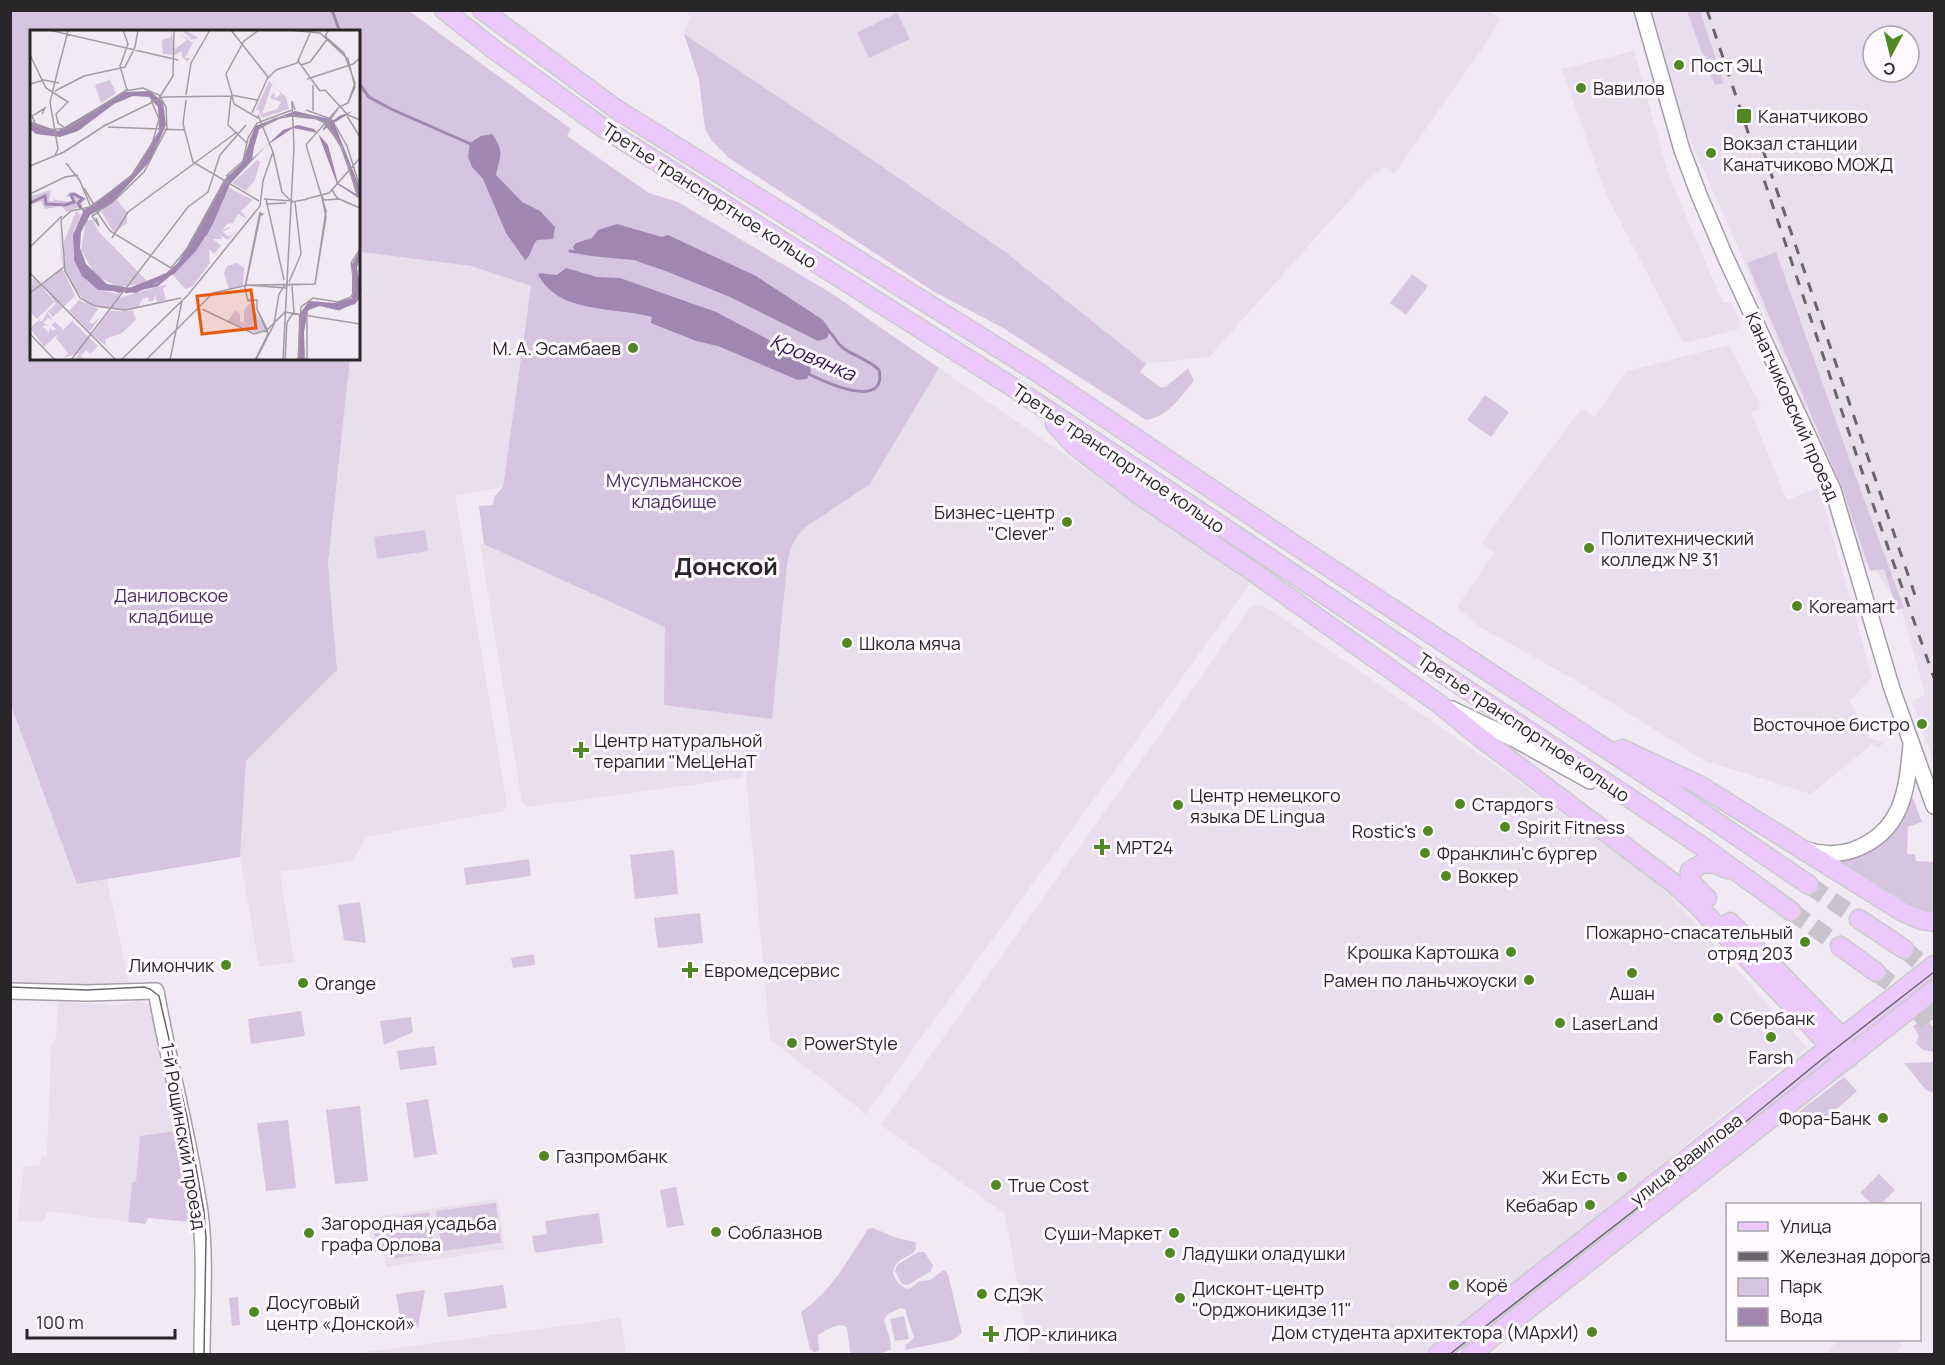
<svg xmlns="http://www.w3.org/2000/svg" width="1945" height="1365" viewBox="0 0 1945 1365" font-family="Manrope,sans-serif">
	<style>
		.built { fill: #e8deee; fill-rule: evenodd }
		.green { fill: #d7c4e1 }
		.water { fill: #a187b0 }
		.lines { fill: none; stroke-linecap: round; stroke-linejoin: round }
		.stream { stroke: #a187b0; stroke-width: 3 }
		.major-tunnel { stroke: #c9c3cc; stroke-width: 18; stroke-dasharray: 18 9; stroke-linecap: butt }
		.minor-casing { stroke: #a39ea7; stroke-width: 18 }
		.major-casing { stroke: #cccbcc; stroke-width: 21 }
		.minor { stroke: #fff; stroke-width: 15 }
		.major { stroke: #ebc9fd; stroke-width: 18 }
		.tram { stroke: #6a656b; stroke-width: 1.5 }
		.rail { stroke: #6a656b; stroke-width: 3; stroke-dasharray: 10 10; stroke-linecap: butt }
		.poi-dot { fill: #528821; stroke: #fdf9ff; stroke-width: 2 }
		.labels { text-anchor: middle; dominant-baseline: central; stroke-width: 6; stroke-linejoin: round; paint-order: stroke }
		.poi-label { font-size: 18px; fill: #29262a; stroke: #fdf9ff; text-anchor: start }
		.street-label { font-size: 18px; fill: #29262a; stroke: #fdf9ff }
		.park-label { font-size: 18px; fill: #502c62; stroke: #fdf9ff }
		.water-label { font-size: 20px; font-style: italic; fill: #3a174b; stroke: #fdf9ff }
		.district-label { font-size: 24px; font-weight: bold; fill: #29262a; stroke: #fdf9ff }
		.inset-river { fill: none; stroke: #a187b0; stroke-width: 3 }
		.inset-road { fill: none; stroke: #a19ca3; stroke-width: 1.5 }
		.view { fill: #e8590c; fill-opacity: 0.15; stroke: #e8590c; stroke-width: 3 }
		.inset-edge { fill: none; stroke: #29262a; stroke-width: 3 }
	</style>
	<rect width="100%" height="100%" fill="#f1eaf4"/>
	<path class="built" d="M687 10H1485L1501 18 1488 40 1394 174 1384 166 1363 185 1209 357 1146 364 1004 251 864 154 684 34 690 17Z
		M1651 11H1934V765L1912 701 1925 695 1902 610 1871 563H1857L1822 454 1737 245 1682 122ZM1873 36H1909V72H1873Z
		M1634 51 1668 173 1723 303H1732L1741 323 1737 330 1683 343 1606 194 1562 69Z
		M361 252 471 266 531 286 503 487 455 496 507 804 503 811 365 837 361 848 351 861 280 872 294 962 259 967 240 857 246 761 337 670 328 563 350 359 358 358V276Z
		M1729 345 1761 406 1751 413 1787 500 1819 487 1872 677 1849 701 1854 707 1864 730 1868 731 1867 737 1884 743 1879 747 1872 744 1811 794 1705 761 1577 681 1480 627 1457 607 1494 553 1481 543 1582 408 1594 417 1627 371Z
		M939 368 1248 581 1249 585 866 1114 770 1039 746 776 754 751 741 778 528 807 522 803 480 544H484L519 559 665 627 787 565 791 546 797 535 806 527 870 484Z
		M1260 605 1271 610 1510 775 1661 886 1807 1047 1671 1157 1657 1174 1428 1354H1030L1005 1214 881 1125 1250 608Z
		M10 706 77 884 107 879 129 983 71 986 11 984Z
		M141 1000 150 1006 174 1131 140 1136 136 1181 132 1183 128 1222 48 1211 44 1220 40 1222 17 1221 24 1167 40 1165 41 1155 47 1157 51 1045 56 1039 58 1002 118 1005Z
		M498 1199 505 1249 386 1267 384 1252 373 1253 368 1218Z
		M621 1318 626 1354H360V1353Z
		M1838 1340H1902L1898 1354H1826Z"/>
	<path class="green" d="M11 11H409L571 129 567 136 649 193 678 202 831 293 939 368 870 484 806 527C793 538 790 549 787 565L772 719 664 705 665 627 484 544 479 506 493 505 494 497 503 487 531 286 471 266 361 252 359 276 358 32H32V358L350 359 328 563 337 670 246 761 240 857 77 884 11 706Z
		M1687 11H1700L1724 83 1715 85 1710 74V62L1702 53Z
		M897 13 910 39 869 58 857 33Z
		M684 34 864 154 1004 251 1146 364 1140 372 1160 387H1166L1188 368 1194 381C1180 397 1168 417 1146 420L1003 328 933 291 729 158 711 140 705 129 699 80Z
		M1776 252 1854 472 1904 608 1897 610 1884 569 1870 571 1844 493 1747 263Z
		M1412 274 1428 286 1406 315 1390 303Z
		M1485 395 1509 412 1491 437 1467 420Z
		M425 530 428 551 377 559 374 537Z
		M1910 791 1922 822 1908 827 1907 854H1915L1916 861 1934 862V915L1924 914 1828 858 1864 850Z
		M674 850 678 894 635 899 630 855Z
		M529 859 531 876 466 885 464 868Z
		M360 902 366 943 344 940 338 905Z
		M700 913 703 943 658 948 654 918Z
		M534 954 535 965 513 968 511 958Z
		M301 1011 305 1036 251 1044 248 1019Z
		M411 1017 413 1032 384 1045 380 1021Z
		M1926 1018 1934 1028V1052L1923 1050 1916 1043 1919 1036 1913 1026Z
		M434 1046 437 1065 400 1070 397 1051Z
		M1934 1062V1093L1926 1090 1904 1063Z
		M1844 1077 1857 1091 1822 1123 1816 1117 1806 1126 1796 1114Z
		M428 1099 437 1154 414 1158 406 1103Z
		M360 1106 368 1181 335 1184 326 1110Z
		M288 1120 296 1188 266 1191 257 1123Z
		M174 1131 187 1199 189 1222 148 1218 145 1224 128 1222 132 1183 136 1181 140 1136Z
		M1879 1174 1895 1190 1881 1204H1872L1860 1193Z
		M676 1187 684 1225 667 1228 660 1190Z
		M496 1203 501 1243 442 1251 436 1211Z
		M429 1212 435 1252 389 1259 387 1247 377 1248 373 1221Z
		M599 1213 603 1243 535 1253 532 1236 547 1234 545 1221Z
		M873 1228 894 1237 915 1242C920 1256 904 1255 897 1263 894 1266 894 1269 893 1273L897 1282 906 1289 911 1288 919 1281 930 1280 944 1270 948 1274 962 1333 953 1340 905 1350 906 1345 914 1338 905 1309 900 1308 887 1315 884 1320 890 1339 891 1350 878 1354H853L850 1352 847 1327C837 1322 827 1330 818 1335L819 1351 814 1352 810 1349 801 1312C831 1292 849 1258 868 1229Z
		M918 1252H924L933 1265 931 1271 908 1285 902 1284 895 1271 897 1265Z
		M503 1285 507 1308 448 1317 444 1293Z
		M425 1290 418 1327 402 1329 396 1294Z
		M238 1297 240 1325 232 1326 229 1298Z
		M904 1316 909 1339 895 1341 890 1319Z"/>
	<path class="water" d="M492 134C505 152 500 155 496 175L522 202 540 211 555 227 553 239 537 240C531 247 532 255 525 260L506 233 483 179 472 167 468 157 470 143 481 136Z
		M617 224 662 237 668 235 756 276 823 320 830 330 827 338 818 341 730 297 668 272 634 260 600 257 575 252 573 247 576 243 592 238 598 230Z
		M566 268 597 277 620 278 716 312 809 361 811 371 807 379 798 380 718 346 696 341 651 323 652 317C613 306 561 315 538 275L540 273 557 275Z"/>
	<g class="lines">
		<path class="stream" d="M332 10 340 32
			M358 82 369 97 391 109 473 145
			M570 251 595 255
			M805 372C821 381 888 412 879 370 868 359 853 356 842 347 835 342 834 333 826 329"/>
		<path class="major-tunnel" d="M1809 885 1859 919
			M1791 911 1840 946
			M1904 949 1934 974
			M1876 972 1934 1016
			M1917 1009 1934 1031"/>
		<g class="minor-casing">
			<path id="minor" d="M1642 10 1682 150 1699 195 1725 256 1833 490 1892 689 1934 806
				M1452 709 1516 740 1590 781
				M1807 850C1823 855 1838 855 1853 850 1903 832 1907 790 1911 744
				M10 991 87 993 156 991C169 1065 189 1137 200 1212 206 1258 202 1308 202 1354"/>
		</g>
		<g class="major-casing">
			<path id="major" d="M444 10 496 51 602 127 1028 397 1703 847 1791 911
				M482 10 616 109 1037 372 1292 543 1678 796 1809 885
				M1055 424 1076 447 1138 494 1249 569 1438 703 1477 735 1672 882 1697 905 1830 1046 1849 1058
				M1622 749 1699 785 1903 912 1922 920 1934 922
				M1707 898C1699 890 1688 883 1690 871L1703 863 1716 864 1727 869
				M1859 919 1904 949
				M1730 922 1842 1037 1845 1046
				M1840 946 1876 972
				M1438 1354 1934 965
				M1471 1354 1934 990"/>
		</g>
		<use href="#minor" class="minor"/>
		<use href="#major" class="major"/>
		<path class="tram" d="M10 987 87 990 144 987 150 989 159 996 187 1117 204 1212 206 1238 204 1354
			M1450 1354 1704 1156 1821 1060 1934 972"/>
		<path class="rail" d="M1707 10 1878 519 1934 678
			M1763 150 1917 601"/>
	</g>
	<g class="poi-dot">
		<circle cx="1679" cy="65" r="6"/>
		<circle cx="1581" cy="88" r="6"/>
		<rect x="1736" y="108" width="16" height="16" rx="3"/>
		<circle cx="1711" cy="153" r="6"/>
		<circle cx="633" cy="348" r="6"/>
		<circle cx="1067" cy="522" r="6"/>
		<circle cx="1589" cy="548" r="6"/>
		<circle cx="1797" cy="606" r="6"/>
		<circle cx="847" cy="643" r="6"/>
		<circle cx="1922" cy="724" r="6"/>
		<path d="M578 741h6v6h6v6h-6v6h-6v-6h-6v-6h6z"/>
		<circle cx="1460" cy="804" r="6"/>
		<circle cx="1178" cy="805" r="6"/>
		<circle cx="1505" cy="827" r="6"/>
		<circle cx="1428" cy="831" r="6"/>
		<path d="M1099 838h6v6h6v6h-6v6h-6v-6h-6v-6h6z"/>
		<circle cx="1425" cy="853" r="6"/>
		<circle cx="1446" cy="876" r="6"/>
		<circle cx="1805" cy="942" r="6"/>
		<circle cx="1511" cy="952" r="6"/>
		<circle cx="226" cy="965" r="6"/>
		<path d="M687 961h6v6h6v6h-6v6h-6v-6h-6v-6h6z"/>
		<circle cx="1632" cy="973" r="6"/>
		<circle cx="1529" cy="980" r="6"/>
		<circle cx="303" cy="983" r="6"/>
		<circle cx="1718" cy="1018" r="6"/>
		<circle cx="1560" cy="1023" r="6"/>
		<circle cx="1771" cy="1037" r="6"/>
		<circle cx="792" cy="1043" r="6"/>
		<circle cx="1883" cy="1118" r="6"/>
		<circle cx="544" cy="1156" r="6"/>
		<circle cx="1622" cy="1177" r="6"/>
		<circle cx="996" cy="1185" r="6"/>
		<circle cx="1590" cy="1205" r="6"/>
		<circle cx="716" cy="1232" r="6"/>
		<circle cx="309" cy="1233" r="6"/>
		<circle cx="1174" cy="1233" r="6"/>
		<circle cx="1170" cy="1253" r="6"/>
		<circle cx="1454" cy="1285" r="6"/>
		<circle cx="982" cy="1294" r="6"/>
		<circle cx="1180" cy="1298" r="6"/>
		<circle cx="254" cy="1312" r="6"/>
		<circle cx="1592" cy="1332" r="6"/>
		<path d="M988 1325h6v6h6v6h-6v6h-6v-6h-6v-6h6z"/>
	</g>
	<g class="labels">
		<g class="poi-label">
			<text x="1691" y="65">Пост ЭЦ</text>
			<text x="1593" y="88">Вавилов</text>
			<text x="1758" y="116">Канатчиково</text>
			<text x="1723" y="143">Вокзал станции<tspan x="1723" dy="21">Канатчиково МОЖД</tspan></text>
			<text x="621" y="348" text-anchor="end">М. А. Эсамбаев</text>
			<text x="1055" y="512" text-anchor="end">Бизнес-центр<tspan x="1055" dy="21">"Clever"</tspan></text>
			<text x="1601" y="538">Политехнический<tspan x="1601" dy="21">колледж № 31</tspan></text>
			<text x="1809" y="606">Koreamart</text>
			<text x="859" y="643">Школа мяча</text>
			<text x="1910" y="724" text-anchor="end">Восточное бистро</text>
			<text x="594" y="740">Центр натуральной<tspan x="594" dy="21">терапии "МеЦеНаТ</tspan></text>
			<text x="1190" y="795">Центр немецкого<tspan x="1190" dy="21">языка DE Lingua</tspan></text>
			<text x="1472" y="804">Стардогs</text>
			<text x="1517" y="827">Spirit Fitness</text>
			<text x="1416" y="831" text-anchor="end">Rostic's</text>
			<text x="1116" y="847">МРТ24</text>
			<text x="1437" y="853">Франклин'с бургер</text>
			<text x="1458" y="876">Воккер</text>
			<text x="1793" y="932" text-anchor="end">Пожарно-спасательный<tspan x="1793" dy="21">отряд 203</tspan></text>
			<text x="1499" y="952" text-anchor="end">Крошка Картошка</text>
			<text x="214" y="965" text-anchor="end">Лимончик</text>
			<text x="704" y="970">Евромедсервис</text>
			<text x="1517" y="980" text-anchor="end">Рамен по ланьчжоуски</text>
			<text x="315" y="983">Orange</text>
			<text x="1632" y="993" text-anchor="middle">Ашан</text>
			<text x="1730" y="1018">Сбербанк</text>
			<text x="1572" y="1023">LaserLand</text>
			<text x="804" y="1043">PowerStyle</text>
			<text x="1771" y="1057" text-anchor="middle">Farsh</text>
			<text x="1871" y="1118" text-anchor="end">Фора-Банк</text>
			<text x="556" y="1156">Газпромбанк</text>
			<text x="1610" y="1177" text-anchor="end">Жи Есть</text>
			<text x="1008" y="1185">True Cost</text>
			<text x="1578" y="1205" text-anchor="end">Кебабар</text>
			<text x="321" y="1223">Загородная усадьба<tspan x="321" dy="21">графа Орлова</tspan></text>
			<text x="728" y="1232">Соблазнов</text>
			<text x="1162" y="1233" text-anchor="end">Суши-Маркет</text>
			<text x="1182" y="1253">Ладушки оладушки</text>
			<text x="1466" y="1285">Корё</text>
			<text x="1192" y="1288">Дисконт-центр<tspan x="1192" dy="21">"Орджоникидзе 11"</tspan></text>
			<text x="994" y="1294">СДЭК</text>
			<text x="266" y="1302">Досуговый<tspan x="266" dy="21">центр «Донской»</tspan></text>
			<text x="1580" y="1332" text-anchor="end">Дом студента архитектора (МАрхИ)</text>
			<text x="1004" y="1334">ЛОР-клиника</text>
		</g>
		<g class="street-label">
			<text transform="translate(710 195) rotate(33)">Третье транспортное кольцо</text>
			<text transform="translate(1793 406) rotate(66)">Канатчиковский проезд</text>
			<text transform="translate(1119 458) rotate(34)">Третье транспортное кольцо</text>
			<text transform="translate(1524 727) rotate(34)">Третье транспортное кольцо</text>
			<text transform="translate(184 1136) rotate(80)">1-й Рощинский проезд</text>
			<text transform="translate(1686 1159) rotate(-38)">улица Вавилова</text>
		</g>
		<g class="park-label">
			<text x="674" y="480">Мусульманское<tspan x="674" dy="21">кладбище</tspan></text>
			<text x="171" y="595">Даниловское<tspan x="171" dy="21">кладбище</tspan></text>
		</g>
		<g class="water-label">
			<text transform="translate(813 357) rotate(23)">Кровянка</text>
		</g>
		<g class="district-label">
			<text x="726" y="565">Донской</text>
		</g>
	</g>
	<g transform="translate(30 30)">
		<rect width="330" height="330" fill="#f1eaf4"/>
		<path d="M141 0 145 19 157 10 149 4 156 8 159 6 153 2 154 0 169 8 161 10 160 6 157 9 163 13 155 28H160L158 32 152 27V21L145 25 133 24 132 10 141 7ZM80 50 86 63 71 73 65 55ZM239 51 245 57 242 55 232 84 247 79 251 72 240 68 244 61 245 68 251 64 246 58 256 67 259 79 232 88 228 79 225 82ZM227 130 230 132 225 150 216 161 202 153ZM198 157 223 170 211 181 217 189 208 184 203 193 197 194 192 201 199 197 200 198 193 202 199 207 209 198 198 210 190 205 192 209H183L191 216 184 224 179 219 180 233 162 257 155 259 143 245 183 194ZM21 160 19 171H24L23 167 25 170 43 172V168L35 166 41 162 53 169 52 177 49 174 50 177 36 182 32 176 15 179 11 171 0 175 1 166ZM87 170 97 182V193L84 203 71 181ZM46 181 51 185 44 201 43 226 57 251 68 260 90 264 89 268 138 254 133 259 136 270 144 269 127 272 125 264 124 270 119 272 118 267 112 269 113 274 111 270 109 276 92 280 137 272 96 281 58 275 41 254 33 236 31 226 30 191 32 226 34 235V212ZM56 190H63L68 201 119 253 89 257 66 246 51 220ZM207 233 214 238 213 257 199 259 194 243 197 236ZM32 237 45 266 23 287 18 281 26 274 12 254ZM3 245 24 272 7 289 0 282ZM49 270 68 279 59 292 63 294 70 286 60 302 39 281ZM220 273 236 299 226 303 198 291 205 280 210 284V291L214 292V280ZM80 281H103L106 290 92 303 75 309 76 316 62 305ZM17 282 23 290 18 288 13 293 18 295 12 296 19 303 20 297 22 301 26 299 21 295 25 292 33 299 30 303 42 291 68 316 60 324 57 320 51 325 54 330 45 328 50 323 34 328 38 323 26 308 28 304 14 317 0 298 12 287 9 291H12Z" fill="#d7c4e1"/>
		<path d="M120 61 133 72 136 95 121 130 82 173 60 185 51 202 50 218 56 234 77 254 101 258 136 243 148 233 194 150 212 133 225 96 265 81 304 90 309 86 323 81 304 93 330 158V169L307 154 288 103 263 98 236 116 200 154 183 194 166 221 144 244 106 263 68 260 52 246 44 230 43 205 53 182 49 174 54 180 99 148 129 101 128 77 119 67 103 66 84 74 48 101 30 107 6 104 0 99V91L28 101 93 62ZM255 86 291 90 312 117 326 164 308 153 298 115 284 99 268 95 253 100 222 129 227 100ZM330 220 327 237 330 268 325 274 307 280 290 276 278 280 274 302 275 330H268L269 285 279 271 304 273 322 268V234Z" fill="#a187b0" fill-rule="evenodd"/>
		<path class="inset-river" d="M200 148 216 134 222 107M199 152 218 132 228 98M0 173 15 166 16 174 35 175 44 172 41 165 44 164 53 169 48 173 51 178M142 242 162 218 187 171M143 242 172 204H176L190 166M98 260 138 245M90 261 66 252 52 238 65 252 91 262M95 262 127 255 139 245M275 281 287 273 309 279 326 270 330 260 325 238 330 226M272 307 273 330"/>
		<path class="inset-road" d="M19 0 148 30M93 0 98 14 90 36 97 60M201 0 238 47M258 0 290 3 318 29 325 57 318 73 309 77 293 100 298 96M0 25 16 58 38 72 26 84 28 93 35 98M31 28 38 1M268 31 290 61 295 60 318 85 330 90M271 35 280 32 298 8M237 49 246 40 267 33 281 1M277 49 323 34 330 28M0 54 14 50 29 53M25 61 54 46 95 37 105 17 108 0M95 61 113 58 129 65 136 77 137 98 114 142 82 173 67 182 80 201 141 238 159 216 199 144M156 65 161 33 180 0M201 65 227 70M202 65 196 44 214 11 229 0M201 67 198 95 217 113M129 68 143 46 144 0M156 70 153 94 163 132 229 171M276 80 301 89M283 81V55M222 83 238 47M264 86H281L297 94M317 86 330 107M302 90 317 116 330 157M0 93 17 100 38 98 98 59M5 93 2 86 15 78 12 84M76 95 133 67 202 66 204 74 228 88M298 95 311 117 330 170M78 97 155 100M230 98 244 89 262 86M243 122 252 162 262 172 278 169M25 125 28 119 20 72 31 27M36 133 50 151 62 180M0 136 34 122 77 94M196 146 213 131 218 108 227 93 262 80M54 158 64 175M302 160 307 168 330 178M0 164 35 147 48 145M291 164 294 170 309 169 330 178M234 169 263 171M236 169 254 250M276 169 299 163 330 128M236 174 256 173M62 176 103 144 122 114 129 89 121 70M60 177 41 181 31 190 35 241 50 268 65 276 95 280 151 268M230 183 233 184 230 186 227 201 215 258 218 270H227V279L236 297 238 304V305L237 307 225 330 238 304 227 279V270L218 271 215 258ZM66 188 69 196 62 186 70 181M82 208 98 182 207 102M0 217 32 186M0 243 86 330M259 252 271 224 265 172M256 255 285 254 296 187 292 167M215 257 230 182M0 263 34 237M172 279 224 304 237 300 255 282 330 294M277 283V330M0 304 25 330M41 330 158 177 178 162 190 125 216 95M91 330 158 265 230 176 233 151 243 122 228 85M116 330 183 263 218 255 256 258M116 330 183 263 218 255 285 254 296 181 276 115 309 77 318 73 325 53 314 23 295 6 299 0M140 330 152 271M226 330 244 294 249 264 255 255M253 330 264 117 262 71 265 80M255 330 257 292 264 282 262 256M268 330 271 277 283 268 308 272 321 267 325 260 321 233 330 219"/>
		<path class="view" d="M221 260 226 298 172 304 167 266Z"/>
		<rect width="330" height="330" class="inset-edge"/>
	</g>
	<rect width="1945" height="1365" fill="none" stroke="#29262a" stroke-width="24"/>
	<rect x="1726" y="1203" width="195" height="138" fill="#fdf9ff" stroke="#a8a5aa" stroke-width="1.5"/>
	<rect x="1738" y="1222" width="30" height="9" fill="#ebc9fd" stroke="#a8a5aa" stroke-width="1.5"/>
	<text x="1780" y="1233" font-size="18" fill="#29262a">Улица</text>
	<rect x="1738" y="1252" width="30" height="9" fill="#6a656b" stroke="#a8a5aa" stroke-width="1.5"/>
	<text x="1780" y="1263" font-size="18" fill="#29262a">Железная дорога</text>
	<rect x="1738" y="1278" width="30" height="18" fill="#d7c4e1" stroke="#a8a5aa" stroke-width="1.5"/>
	<text x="1780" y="1293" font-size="18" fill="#29262a">Парк</text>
	<rect x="1738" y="1308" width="30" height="18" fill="#a187b0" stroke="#a8a5aa" stroke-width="1.5"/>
	<text x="1780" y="1323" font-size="18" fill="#29262a">Вода</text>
	<g transform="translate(1891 54) rotate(187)"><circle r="28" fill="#fdf9ff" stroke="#a8a5aa" stroke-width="1.5"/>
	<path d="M0-4.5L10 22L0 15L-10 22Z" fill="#528821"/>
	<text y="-9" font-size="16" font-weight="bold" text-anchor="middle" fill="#29262a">С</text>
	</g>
	<path d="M27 1329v9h148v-9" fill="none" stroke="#29262a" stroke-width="3"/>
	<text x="36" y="1329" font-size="18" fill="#29262a" stroke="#fdf9ff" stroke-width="4.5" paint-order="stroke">100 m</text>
</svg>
